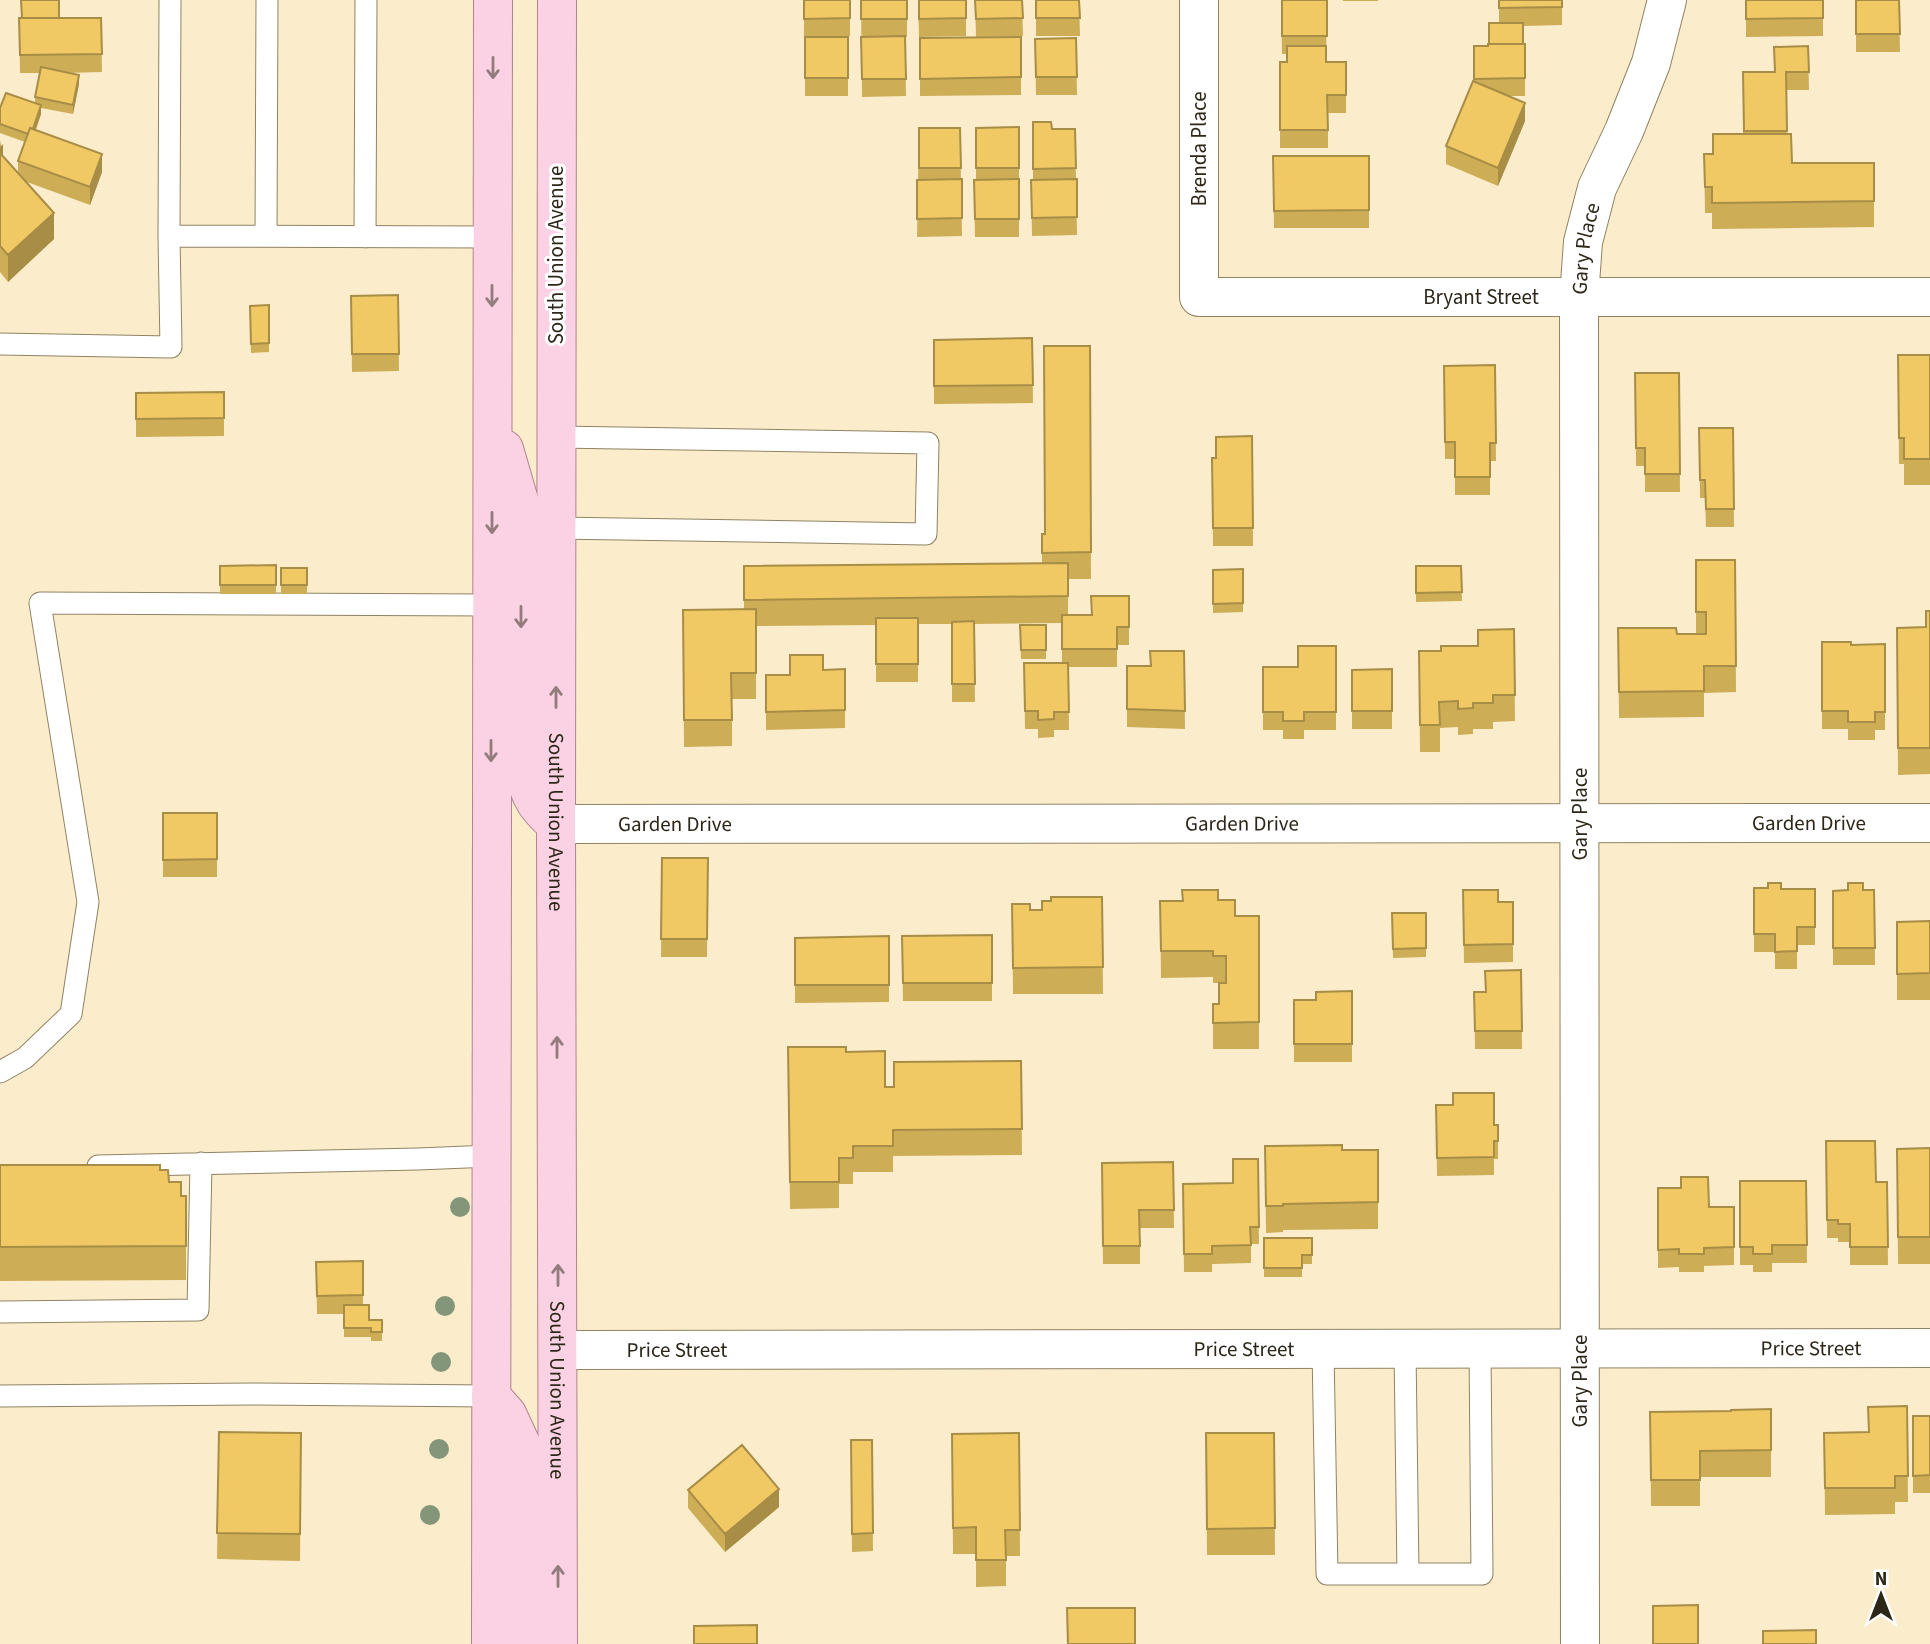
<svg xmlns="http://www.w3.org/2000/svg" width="1930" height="1644" viewBox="0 0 1930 1644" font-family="'Source Sans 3',sans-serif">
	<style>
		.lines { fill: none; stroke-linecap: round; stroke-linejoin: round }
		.lane-casing { stroke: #908364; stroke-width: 23 }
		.street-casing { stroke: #908364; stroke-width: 40 }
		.primary-casing { stroke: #b08390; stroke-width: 40 }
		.lane { stroke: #fff; stroke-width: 21 }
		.street { stroke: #fff; stroke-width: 38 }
		.primary { stroke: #fad2e3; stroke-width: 38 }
		.tree { fill: #84967a }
		.wall { fill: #cead57 }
		.shaded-wall { fill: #a88d47 }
		.building { fill: #f0c965; stroke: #a88d47; stroke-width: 2 }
		.oneway { stroke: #947c7e }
		.labels { text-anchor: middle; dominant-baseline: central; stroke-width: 6; stroke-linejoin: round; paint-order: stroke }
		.street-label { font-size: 21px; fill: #2d271a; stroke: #fff }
	</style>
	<rect width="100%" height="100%" fill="#fbedcb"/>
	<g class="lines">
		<g class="lane-casing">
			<path id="lane" d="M170 0 169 236 493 237
				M266 236 267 0
				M365 237 366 0
				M0 344 171 347 169 236
				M556 437 928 443 926 534 556 528
				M0 1072 25 1058 71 1014 88 902 40 603 492 605
				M98 1166 418 1159 491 1156
				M0 1312 198 1310 201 1163
				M1323 1349 1327 1574H1482L1480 1349
				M1405 1349 1408 1574
				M0 1396 255 1394 491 1396"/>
		</g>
		<g class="street-casing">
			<g id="street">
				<path id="s1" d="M1199 0V297H1930"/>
				<path id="s2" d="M556 824 1930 823"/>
				<path id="s3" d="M558 1350 1930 1348"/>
				<path id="s4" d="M1580 1644 1579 297 1583 242 1597 188 1624 131 1651 63 1667 0"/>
			</g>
		</g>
		<g class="primary-casing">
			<g id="primary">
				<path id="s5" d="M557 0 556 824 558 1644"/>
				<path d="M504 449 520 504 521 758C528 789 530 803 556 824"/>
				<path d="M491 1396 507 1414 521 1444 526 1644"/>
				<path d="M491 1644 493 0"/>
			</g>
		</g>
		<use href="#lane" class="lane"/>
		<use href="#street" class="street"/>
		<use href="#primary" class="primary"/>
	</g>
	<g class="tree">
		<circle cx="460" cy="1207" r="10"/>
		<circle cx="445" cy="1306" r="10"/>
		<circle cx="441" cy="1362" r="10"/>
		<circle cx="439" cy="1449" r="10"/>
		<circle cx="430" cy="1515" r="10"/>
	</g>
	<path class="wall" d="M804 0H850V36L804 37Z
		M861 0H907V37H905L906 96 862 97Z
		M918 0H966V36L919 37Z
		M975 0H1022L1023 36 976 37Z
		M1036 0H1079L1080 36H1036Z
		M1281 0H1327L1326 62H1346V113H1328V148H1280V62H1287V54H1282Z
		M1343 0H1378V1H1343Z
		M1499 0H1562V25L1523 26V44H1525V96H1508L1525 121 1498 186 1446 164V146L1474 82V46H1488L1499 23Z
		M1746 0H1823V36L1746 37Z
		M1856 0H1899L1900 52H1856Z
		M19 18H101L102 72 66 73 79 84 73 114 41 108V114L36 130 102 172 90 205 27 182 54 239 8 282 0 272V140L3 156 18 173V161L25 142 0 133V108L35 103V97L40 73H20Z
		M805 37H848V96H805Z
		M1021 37V95L920 96V38Z
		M1076 38 1077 95H1036L1035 39Z
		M1808 46 1809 90H1786L1787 134 1792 163H1874V227L1712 229V213H1705L1704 154H1713L1743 134V72H1775Z
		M1033 122 1052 129H1075L1077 235 1032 236 1031 180H1033Z
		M1019 127V237H975L974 180H976V128Z
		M919 128H960L962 236 917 237Z
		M1273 156H1369V228H1274Z
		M398 295 399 371 352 372 351 296Z
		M269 305V352L251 353 250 306Z
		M1032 338 1033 403 934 404V340Z
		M1090 346 1091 579H1068V615H1091L1129 596V645H1117V667H1068L1069 730H1054V737L1038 738V729H1025L1024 663H1062V623L974 624 975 702H952V624H918V682H876V625L756 626V699H732V746L684 747 683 610 744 609V566L1042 563V534H1045Z
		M1898 355H1930V485H1904V464H1899Z
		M1495 365 1496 461H1490V495H1455V459H1445L1444 366Z
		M1635 373H1679L1680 492H1645V466H1636Z
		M224 392V436L136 437V393Z
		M1699 428H1733L1734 527H1706L1705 498H1700Z
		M1252 436 1253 546H1213L1212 458H1216Z
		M1696 560H1735L1736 692 1704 693V717L1619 718 1618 628 1677 634H1696Z
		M276 565V594H220V566Z
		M1416 566H1461L1462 601 1416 602Z
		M281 568H307V594H281Z
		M1243 569V612L1213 613V570Z
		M1930 611V774L1898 775 1897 628 1926 627Z
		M1020 625H1046V659H1021Z
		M1514 629 1515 721 1493 722V729H1473V734L1458 735V727L1440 728V752H1420L1419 651H1441L1478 646Z
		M1822 642 1851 645 1885 644V730H1875V740H1848V729H1822Z
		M1336 646V730H1304V739H1283V730H1263V667H1298Z
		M1184 651 1185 729 1127 727V666H1150Z
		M845 669V728L766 730V675H790L823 670Z
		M1392 669V729H1352V670Z
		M163 813H217V877H163Z
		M662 858H708L707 957H661Z
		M1754 888 1815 889V945H1797V969H1775V952H1754Z
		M1463 890 1498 902H1513V962L1464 963Z
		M1874 890 1875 965H1833V891Z
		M1102 897 1103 994H1013L1012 904 1030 910H1042L1051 901Z
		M1218 900 1235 916H1259V1049H1213V1004H1219L1226 983H1213V977L1161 978 1160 901Z
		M1392 913H1426V957L1393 958Z
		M1930 921V1000H1897V922Z
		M992 935V1001H903L902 936Z
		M889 936V1002L795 1003V938Z
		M1521 970 1522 1049H1475L1474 992H1485Z
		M1352 991V1062H1294V1000H1316Z
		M788 1047 846 1052 885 1087H894L1021 1061 1022 1155 893 1156V1172H853V1184H839V1208L790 1209Z
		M1436 1105 1494 1125 1498 1141V1159H1494V1175L1437 1176Z
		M1826 1141 1876 1182H1887L1888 1265H1850V1242H1838V1238H1827Z
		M1265 1146 1342 1150H1378V1229L1283 1230V1232L1266 1233Z
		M1930 1148V1264H1898L1897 1149Z
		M1258 1159 1259 1244H1251V1263L1212 1264V1272H1184L1183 1184 1233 1183Z
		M1173 1162 1174 1228H1140V1264H1103L1102 1163Z
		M0 1165 160 1170 181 1196H186V1280L0 1281Z
		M1740 1181H1806L1807 1263H1772V1272H1753V1265H1740Z
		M1658 1188 1709 1207H1734V1265L1704 1266V1272H1679V1267L1658 1268Z
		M1264 1238H1312V1264H1302V1277H1264Z
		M363 1261V1305L369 1320H382V1341H371V1337H344V1314H317L316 1262Z
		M1907 1406 1908 1502H1895V1514L1825 1515 1824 1433 1868 1432Z
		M1771 1409V1477H1700V1506H1651L1650 1412 1731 1411Z
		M1913 1416H1930V1493H1913Z
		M219 1432 301 1433 300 1561 217 1559Z
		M1019 1433 1020 1556H1006V1586L976 1587V1554H953L952 1434Z
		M1206 1433H1274L1275 1555H1207Z
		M851 1440H872L873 1551 852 1552Z
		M688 1490 779 1507 725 1552 688 1508Z"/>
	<path class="shaded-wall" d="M79 75V84L73 114V105Z
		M1525 103V121L1498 186V168Z
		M41 105V114L30 144V135Z
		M3 144V170L0 173V147Z
		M102 154V172L90 205V187Z
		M54 213V239L8 282V255Z
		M779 1489V1507L725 1552V1534Z"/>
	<path class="building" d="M21 0H59V18H22Z
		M804 0H850V18L804 19Z
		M861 0H907V19H861Z
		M919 0H966V18L919 19Z
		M975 0H1022L1023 18 976 19Z
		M1036 0H1079L1080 18H1036Z
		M1282 0H1327V36H1282Z
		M1499 0H1562V7L1499 8Z
		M1746 0H1823V18L1746 19Z
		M1856 0H1899L1900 34H1856Z
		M19 18H101L102 54 20 55Z
		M1489 23H1523V44H1489Z
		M905 36 906 79H862L861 37Z
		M805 37H848V78H805Z
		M1021 37V77L920 79V38Z
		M1076 38 1077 77H1036L1035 39Z
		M1488 44H1525V78L1474 79V46H1488Z
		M1287 46H1326V62H1346V95H1327L1328 130H1280V62H1287Z
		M1808 46 1809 72H1786L1787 131H1744L1743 72H1775L1774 47Z
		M41 67 79 75 73 105 35 97Z
		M1473 81 1525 103 1498 168 1446 146Z
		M6 93 41 105 33 129 30 128 28 134 0 124V108Z
		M1033 122H1051L1052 129H1075L1076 168 1033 169Z
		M1019 127V168H976V128Z
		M30 128 102 154 90 187 18 161Z
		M919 128H960L961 168H919Z
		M1713 134H1791L1792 163H1874V201L1712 203V187H1705L1704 154H1713Z
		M0 153 54 213 8 255 0 246Z
		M1273 156H1369V210L1274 211Z
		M962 179V218L917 219V180Z
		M1019 179V219H975L974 180Z
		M1077 179V217L1032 218 1031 180Z
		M398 295 399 354H352L351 296Z
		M269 305V343L251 344 250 306Z
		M1032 338 1033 385 934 386V340Z
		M1044 346H1090L1091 552 1042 553V534H1045Z
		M1898 355H1930V459H1904V438H1899Z
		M1495 365 1496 443H1490V477H1455V442H1445L1444 366Z
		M1635 373H1679L1680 474H1645V448H1636Z
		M224 392V418L136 419V393Z
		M1699 428H1733L1734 509H1706L1705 480H1700Z
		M1252 436 1253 528H1213L1212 458H1216V437Z
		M1696 560H1735L1736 666H1704V691L1619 692 1618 628H1676L1677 634H1706V612H1696Z
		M1068 563V596L744 600V566Z
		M276 565V585H220V566Z
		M1416 566H1461L1462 592 1416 593Z
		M281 568H307V585H281Z
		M1243 569V603L1213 604V570Z
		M1091 596H1129V627H1117V649H1062V615H1092Z
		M756 609V673H731L732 720H684L683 610Z
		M1926 611H1930V748H1898L1897 628 1926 627Z
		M876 618H918V664H876Z
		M974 621 975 684H952V622Z
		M1020 625H1046V650H1021Z
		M1514 629 1515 695H1493V703H1473V708L1458 709V701L1439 702 1440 725H1420L1419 651H1441V646H1478V630Z
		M1822 642H1851V645L1885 644V712H1875V722H1848V711H1822Z
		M1298 646H1336V712H1304V721H1283V712H1263V667H1298Z
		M1150 651H1184L1185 711 1127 709V666H1151Z
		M790 655H823V670L845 669V710L766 712V675H790Z
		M1024 663H1068L1069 712H1054V719L1038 720V711H1025Z
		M1392 669V711H1352V670Z
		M163 813H217V859L163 860Z
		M662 858H708L707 939H661Z
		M1768 883H1781V889H1815V927H1797V951L1775 952V934H1754V888H1768Z
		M1848 883H1863V890H1874L1875 948H1833V891L1848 890Z
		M1182 890H1218V900H1235V916H1259V1022L1213 1023V1004H1219V983H1226V956H1213V951H1161L1160 901H1183Z
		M1463 890H1498V902H1513V944L1464 945Z
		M1051 897H1102L1103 967 1013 968 1012 904H1030V910H1042V901H1051Z
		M1392 913H1426V948L1393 949Z
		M1930 921V973L1897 974V922Z
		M992 935V983H903L902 936Z
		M889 936V985H795V938Z
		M1521 970 1522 1031H1475L1474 992H1486L1485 971Z
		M1352 991V1044H1294V1000H1316V992Z
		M788 1047H846V1052L885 1051V1087H894V1062L1021 1061 1022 1129 893 1130V1146H853V1158H839V1182H790Z
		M1453 1093H1494V1125H1498V1141H1494V1157L1437 1158 1436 1105H1453Z
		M1826 1141H1875L1876 1182H1887L1888 1247H1850V1224H1838V1220H1827Z
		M1342 1145V1150H1378V1202L1283 1204V1206H1266L1265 1146Z
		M1930 1148V1237H1898L1897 1149Z
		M1233 1159H1258L1259 1227H1250L1251 1245 1212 1246V1254H1184L1183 1184 1233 1183Z
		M1173 1162 1174 1210H1139L1140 1246H1103L1102 1163Z
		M0 1165H160V1170H168L169 1182H181V1196H186V1246L0 1247Z
		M1681 1177H1708L1709 1207H1734V1247L1704 1248V1254H1679V1249L1658 1250V1188H1681Z
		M1740 1181H1806L1807 1245H1772V1254H1753V1247H1740Z
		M1264 1238H1312V1255H1302V1268H1264Z
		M363 1261V1295L317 1296 316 1262Z
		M344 1305H369V1320H382V1332H371V1328H344Z
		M1907 1406 1908 1476H1895V1488H1825L1824 1433 1869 1432 1868 1407Z
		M1771 1409V1450L1700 1451V1480H1651L1650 1412 1731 1411V1410Z
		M1913 1416H1930V1475L1913 1476Z
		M219 1432 301 1433 300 1534 217 1533Z
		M1019 1433 1020 1530H1005L1006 1560H976V1527L953 1528 952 1434Z
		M1206 1433H1274L1275 1528 1207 1529Z
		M851 1440H872L873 1533 852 1534Z
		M742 1445 779 1489 725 1534 688 1490Z
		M1698 1605V1644H1653V1606Z
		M1067 1608H1135V1644H1068Z
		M757 1625V1644H694V1626Z
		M1816 1630V1644H1763V1631Z"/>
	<defs><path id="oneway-shaft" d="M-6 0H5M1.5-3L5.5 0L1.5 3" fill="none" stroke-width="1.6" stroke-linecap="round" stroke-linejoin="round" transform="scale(1.75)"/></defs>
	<g class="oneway">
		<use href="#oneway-shaft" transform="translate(493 68) rotate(90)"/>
		<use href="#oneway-shaft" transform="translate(492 296) rotate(90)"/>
		<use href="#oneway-shaft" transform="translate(492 523) rotate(90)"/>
		<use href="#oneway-shaft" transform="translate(521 617) rotate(90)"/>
		<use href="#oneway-shaft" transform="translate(556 697) rotate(-90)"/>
		<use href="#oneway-shaft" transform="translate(491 751) rotate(90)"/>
		<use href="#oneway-shaft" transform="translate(557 1047) rotate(-90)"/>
		<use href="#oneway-shaft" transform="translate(558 1275) rotate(-90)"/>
		<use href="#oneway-shaft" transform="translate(558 1576) rotate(-90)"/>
	</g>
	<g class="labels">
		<g class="street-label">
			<text transform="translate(1199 149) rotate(-90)">Brenda Place</text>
			<text stroke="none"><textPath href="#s4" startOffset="1396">Gary Place</textPath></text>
			<text transform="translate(556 255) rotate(-90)">South Union Avenue</text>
			<text stroke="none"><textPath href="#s1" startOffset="579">Bryant Street</textPath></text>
			<text transform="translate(1580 814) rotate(-90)">Gary Place</text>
			<text stroke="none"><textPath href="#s5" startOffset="822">South Union Avenue</textPath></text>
			<text stroke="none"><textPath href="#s2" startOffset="686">Garden Drive</textPath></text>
			<text stroke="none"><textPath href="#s2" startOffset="1253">Garden Drive</textPath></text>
			<text stroke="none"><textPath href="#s2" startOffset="119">Garden Drive</textPath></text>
			<text stroke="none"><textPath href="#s3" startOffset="1253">Price Street</textPath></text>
			<text stroke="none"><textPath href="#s3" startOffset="686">Price Street</textPath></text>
			<text stroke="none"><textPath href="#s3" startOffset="119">Price Street</textPath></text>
			<text transform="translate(1580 1381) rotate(-90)">Gary Place</text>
			<text stroke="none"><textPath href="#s5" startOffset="1390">South Union Avenue</textPath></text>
		</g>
	</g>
	<g transform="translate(1881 1595)" stroke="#ffffff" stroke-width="5" paint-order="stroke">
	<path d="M0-5L12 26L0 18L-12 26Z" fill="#2d271a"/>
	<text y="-10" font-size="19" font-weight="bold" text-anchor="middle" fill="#2d271a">N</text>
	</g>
</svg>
